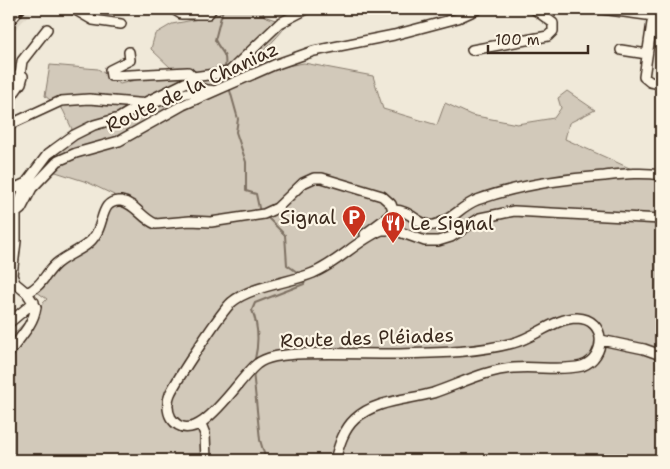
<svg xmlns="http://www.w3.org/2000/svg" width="670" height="469" viewBox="0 0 670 469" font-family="'Shantell Sans',sans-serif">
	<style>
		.built { fill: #e1d9c9 }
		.green { fill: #d2c9ba; stroke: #867a6c }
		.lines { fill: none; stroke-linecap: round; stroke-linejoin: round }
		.stream { stroke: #7e7163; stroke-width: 2 }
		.minor-casing { stroke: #3b2a1e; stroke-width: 12 }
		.minor { stroke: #fcf5e5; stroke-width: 9 }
		.rail-casing { stroke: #3b2a1e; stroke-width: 4 }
		.rail { stroke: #fcf5e5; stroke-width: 2; stroke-dasharray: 5.5; stroke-linecap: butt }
		.labels { text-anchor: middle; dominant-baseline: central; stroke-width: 4.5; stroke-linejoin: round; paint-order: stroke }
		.street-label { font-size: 19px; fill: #3b2a1e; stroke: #fcf5e5 }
		.poi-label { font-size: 19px; fill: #3b2a1e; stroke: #fcf5e5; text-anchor: end }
	</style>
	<rect width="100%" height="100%" fill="#f0e9d9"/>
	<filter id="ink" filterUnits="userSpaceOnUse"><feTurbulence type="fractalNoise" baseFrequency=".02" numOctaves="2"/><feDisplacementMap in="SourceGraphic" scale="10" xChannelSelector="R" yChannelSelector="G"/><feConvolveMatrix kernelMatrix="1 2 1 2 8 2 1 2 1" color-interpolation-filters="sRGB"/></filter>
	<g filter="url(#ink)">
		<path class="built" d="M22 9H34L9 36V23Z"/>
		<path class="green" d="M220 9H262L264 16 287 24C276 42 256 54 246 73L304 63 373 76 383 109 437 125 445 103 471 115 517 124 554 118 561 108 558 98 567 91 595 110 569 123 565 139 636 171 661 169V460H9V339L47 299 37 292 62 263 99 237 114 195 87 182 40 167 50 146 64 140 72 129 63 110 45 96 50 65 98 69 120 84 173 70 151 49 155 34 172 24 220 15Z"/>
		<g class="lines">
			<path class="stream" d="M223 9 215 40C222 55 227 50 225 70
				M229 87 238 119 236 132 246 162V191L256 194 259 208
				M267 217 285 235 287 265 297 272
				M255 359C259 342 259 327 252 310L255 303 304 284 306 280
				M253 371 260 440 266 460"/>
			<g class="minor-casing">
				<path id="minor" d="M74 9 93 20 121 24
					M173 9 181 14H208L212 9
					M602 9 661 17
					M653 16 644 77 650 82 661 84
					M9 21 20 9
					M472 50 548 36 553 31V23L534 9
					M621 50 647 54
					M129 52 130 60 110 70 111 76 188 72 193 77
					M20 75 22 61 47 29
					M9 86 18 75 23 76 21 83 9 100
					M9 125 61 101 89 99 149 104 201 89 215 91
					M9 191 26 183
					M393 210 391 204 382 196 322 178H314L303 183 277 208 264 214 211 222 190 221 156 224C142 219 135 203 121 201 101 199 104 222 96 234 88 249 68 253 56 264 44 275 43 285 27 293L15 283 12 275 16 241V213L21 209 32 188 58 161 76 153 119 141 183 105 274 65 314 51 394 35 458 18 478 9
					M393 210C411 209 420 228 434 225 450 222 461 206 477 200 518 185 561 179 604 176 624 174 642 172 661 175
					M9 219 16 213 26 183 48 154 74 135 94 125 119 118 144 103 189 81 193 77 229 72 280 23 307 9
					M365 234 389 216 393 210
					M9 323 34 302
					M601 340 644 349 661 355
					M9 353C19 338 33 326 36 307L27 293
					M201 424 205 434 206 460
					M335 460C339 446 343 430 355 419 375 400 408 400 433 393 460 384 485 370 514 368 536 366 561 371 582 366 607 357 607 319 577 318 555 318 534 338 513 343 475 353 433 353 395 354 362 354 329 353 296 354 284 355 267 356 257 364 239 377 196 454 171 418 167 411 167 401 170 394 176 381 222 310 232 302 251 286 289 283 313 273 338 263 357 240 382 230H394L425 241H438L451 237 480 218 514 211 661 219"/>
			</g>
			<use href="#minor" class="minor"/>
			<g class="rail-casing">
				<path id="rail" d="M9 28 25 9"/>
			</g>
			<use href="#rail" class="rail"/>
		</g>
	</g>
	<defs>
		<g id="parking-pin" transform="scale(1.25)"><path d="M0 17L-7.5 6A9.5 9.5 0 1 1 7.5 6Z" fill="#c8321e" stroke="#fcf5e5"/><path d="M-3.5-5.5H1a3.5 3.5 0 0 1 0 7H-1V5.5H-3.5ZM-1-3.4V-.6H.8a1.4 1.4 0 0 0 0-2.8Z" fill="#fff"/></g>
		<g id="restaurant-pin" transform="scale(1.25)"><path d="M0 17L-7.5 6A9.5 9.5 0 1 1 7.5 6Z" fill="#c8321e" stroke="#fcf5e5"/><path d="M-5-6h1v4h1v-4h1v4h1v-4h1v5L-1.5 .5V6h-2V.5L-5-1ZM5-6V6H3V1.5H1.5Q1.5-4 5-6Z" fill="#fff"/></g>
	</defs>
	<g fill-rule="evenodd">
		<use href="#parking-pin" x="354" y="217"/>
		<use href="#restaurant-pin" x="393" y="223"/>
	</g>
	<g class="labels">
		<g class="street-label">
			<text transform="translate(192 87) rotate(-25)">Route de la Chaniaz</text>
			<text transform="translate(367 338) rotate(-2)">Route des Pléiades</text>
		</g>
		<g class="poi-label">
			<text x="336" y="217">Signal</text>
			<text x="410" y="223" text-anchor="start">Le Signal</text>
		</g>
	</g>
	<rect width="670" height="469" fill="none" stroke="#fcf5e5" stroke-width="30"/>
	<rect x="15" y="15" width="640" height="439" fill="none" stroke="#3b2a1e" stroke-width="2" filter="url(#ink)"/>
	<path d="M488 45v8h100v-8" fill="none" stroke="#3b2a1e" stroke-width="2.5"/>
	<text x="495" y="45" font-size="15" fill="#3b2a1e" stroke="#fcf5e5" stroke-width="4" paint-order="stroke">100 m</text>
</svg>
